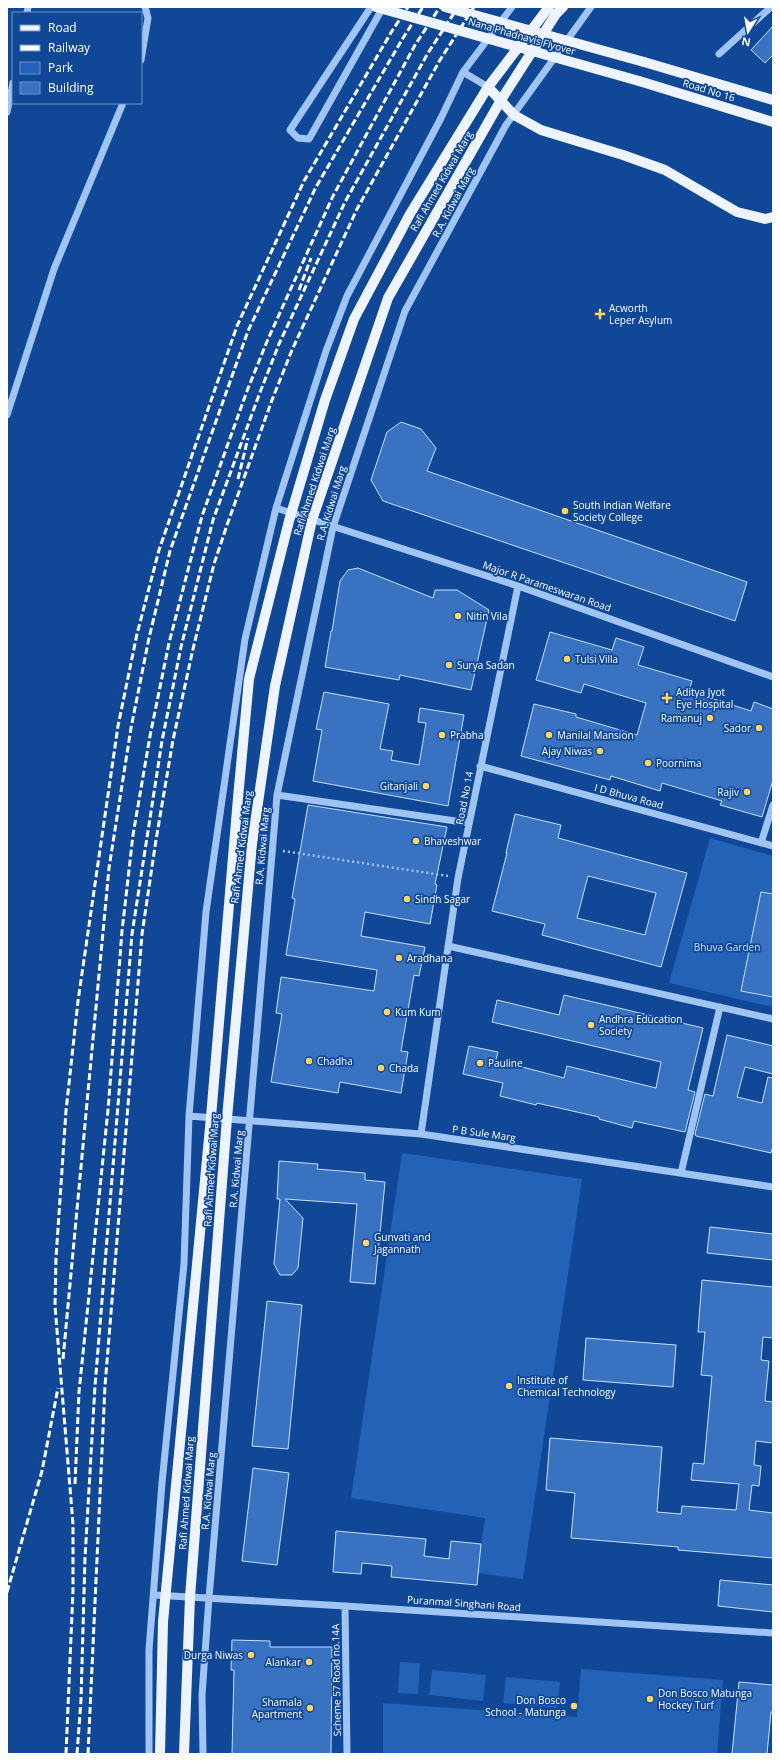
<svg xmlns="http://www.w3.org/2000/svg" width="780" height="1761" viewBox="0 0 780 1761" font-family="'Open Sans',sans-serif">
	<style>
		.park { fill: #2362b7 }
		.building { fill: #3972c0; stroke: #c8e0fe; fill-rule: evenodd }
		.lines { fill: none; stroke-linecap: round; stroke-linejoin: round }
		.path { stroke: #a0c4f4; stroke-width: 2.5; stroke-dasharray: 2 3; stroke-linecap: butt }
		.minor { stroke: #a0c4f4; stroke-width: 7 }
		.major { stroke: #edf4ff; stroke-width: 10 }
		.rail { stroke: #fff; stroke-width: 3; stroke-dasharray: 7 3; stroke-linecap: butt }
		.major-bridge { stroke: #edf4ff; stroke-width: 10 }
		.poi-dot { fill: #ffd563; stroke: #104897; stroke-width: 1.5 }
		.labels { text-anchor: middle; dominant-baseline: central; stroke-width: 3.5; stroke-linejoin: round; paint-order: stroke }
		.street-label { font-size: 10px; fill: #fff; stroke: #104897 }
		.poi-label { font-size: 10px; fill: #fff; stroke: #104897; text-anchor: start }
		.park-label { font-size: 10px; fill: #c8e0fe; stroke: #104897 }
	</style>
	<rect width="100%" height="100%" fill="#104897"/>
	<path class="park" d="M710 838 773 856V1007L669 983Z
		M402 1153 582 1179 523 1579 477 1573 485 1518 351 1498Z
		M400 1662 420 1663 418 1694 398 1693Z
		M581 1669 723 1680 717 1754H383V1703L577 1717Z
		M432 1670 486 1675 483 1701 429 1695Z
		M506 1677 560 1682 557 1708 503 1703Z"/>
	<path class="building" d="M773 26V55L765 63 751 50Z
		M401 422 421 429 436 448 427 471 747 582 735 621 383 501 371 480 387 432Z
		M358 568 433 598 435 590H457L489 610 471 690 400 675 399 680 325 667 331 631H332L340 581 348 570Z
		M550 632 612 650 616 638 644 647 638 665 692 681 689 691 751 711 754 702 773 709V780L762 817 720 805 722 801 662 783 660 791 611 776 610 780 521 756 534 704 576 714V717L637 735 646 703 584 684 581 693 536 680Z
		M324 692 389 704 380 749 393 751 391 760 419 765 426 723 418 722 420 708 464 715 448 806 313 781 322 730 316 729Z
		M308 805 447 827 435 884 437 885 430 924 365 912 361 936 425 947 419 976 414 975 401 1051 408 1052 401 1093 340 1082 338 1093 271 1082 282 1014 276 1013 281 977 374 991 377 970 286 955 295 899 292 898Z
		M515 814 561 825 558 838 687 873 661 967 542 935 545 924 492 911 507 853H506ZM588 876 656 893 645 935 577 918Z
		M761 892 773 894V997L741 991Z
		M564 995 703 1028 688 1090 695 1092 685 1132 634 1121 632 1128 599 1119V1117L537 1103 536 1105 500 1096 503 1083 463 1074 469 1046 498 1052 496 1060 564 1078 567 1066 656 1088 661 1062 492 1022 497 1000 559 1015Z
		M727 1035 773 1046V1074L745 1067 737 1097 762 1103 768 1077 773 1078V1146L771 1153 696 1136 695 1134 705 1094 713 1096Z
		M279 1161 318 1164 317 1169 365 1173V1180L385 1182 375 1284 350 1282 357 1204 285 1199 303 1218 298 1268 292 1275H280L274 1264 280 1199H277Z
		M710 1227 773 1234V1260L707 1253Z
		M702 1280 773 1287V1338L763 1337 761 1360 769 1361 765 1401 773 1402V1443L756 1441 754 1465 761 1466 759 1486 752 1485 749 1510 773 1513V1558L678 1550V1547L571 1538 575 1493 546 1490 550 1438 662 1447 657 1512 681 1514 682 1506 736 1510 739 1484 691 1480 693 1463 704 1464 712 1376 701 1375 705 1332H698Z
		M267 1301 302 1305 288 1449 252 1446Z
		M586 1338 676 1345 673 1387 583 1380Z
		M253 1468 289 1473 277 1565 242 1561Z
		M336 1531 426 1539 424 1556 449 1559 451 1541 481 1544 477 1585 391 1577 392 1566 362 1563 361 1574 333 1572Z
		M720 1580 773 1585V1612L718 1606Z
		M232 1640 270 1641V1647H332L331 1754H232L234 1670H231Z
		M739 1682 773 1685V1712H771L767 1754H732Z"/>
	<g class="lines">
		<path class="path" d="M283 851 448 876"/>
		<path class="minor" d="M371 7 290 130 298 138 309 139 382 9
			M27 13 28 7
			M719 54 771 7
			M141 60 148 18 145 7
			M463 72 488 87
			M7 112 13 83
			M7 415 54 269 123 103
			M276 508 518 586 773 677
			M480 766 773 846
			M277 795 469 823
			M761 843 773 805
			M448 946 773 1019
			M189 1116 421 1134 773 1187
			M421 1134 458 878 518 586
			M681 1173 720 1007
			M154 1595 345 1606 773 1633
			M345 1606 347 1754
			M149 1754V1650L162 1483 184 1264 189 1116 206 912 245 639 276 508 326 351 347 296 441 118 463 72 512 7
			M203 1754 202 1695 209 1598 277 795 333 527 405 311 506 125 591 7"/>
		<path class="major" d="M644 62 773 100
			M639 81 773 122
			M488 87 514 115 541 130 623 155 665 170 737 212 765 219 773 217
			M160 1754 163 1622 211 1117 238 798 249 679 289 521 325 400 354 319 410 214 488 87 549 7
			M184 1754 190 1597 227 1118 252 844 275 686 312 520 388 298 501 100 556 14 563 7"/>
		<path class="rail" d="M299 290 311 258
			M238 479 248 438
			M63 1359 109 868 131 728 149 638 170 551 248 331 316 187 403 38 423 7
			M75 1484 79 1392 108 1110 122 931 133 835 150 736 169 643 202 516 247 391 268 339 333 196 415 45 440 7
			M7 1592 42 1471 58 1388
			M66 1754 73 1590V1524L55 1306 56 1258 66 1111 78 1001 118 726 137 634 159 550 237 326 304 181 392 31 408 7
			M77 1754 81 1700 85 1558 95 1386 132 934 162 741 181 647 213 520 259 395 279 344 345 202 428 53 458 7
			M88 1754 105 1386 142 934 156 840 173 740 193 649 214 564 227 525 272 400 292 350 357 209 440 60 474 7"/>
		<path class="major-bridge" d="M376 7 639 81
			M445 7 644 62"/>
	</g>
	<g class="poi-dot">
		<path d="M598 308h4v4h4v4h-4v4h-4v-4h-4v-4h4z"/>
		<circle cx="565" cy="511" r="4"/>
		<circle cx="458" cy="616" r="4"/>
		<circle cx="567" cy="659" r="4"/>
		<circle cx="449" cy="665" r="4"/>
		<path d="M665 692h4v4h4v4h-4v4h-4v-4h-4v-4h4z"/>
		<circle cx="710" cy="718" r="4"/>
		<circle cx="759" cy="728" r="4"/>
		<circle cx="442" cy="735" r="4"/>
		<circle cx="549" cy="735" r="4"/>
		<circle cx="600" cy="751" r="4"/>
		<circle cx="648" cy="763" r="4"/>
		<circle cx="426" cy="786" r="4"/>
		<circle cx="747" cy="792" r="4"/>
		<circle cx="416" cy="841" r="4"/>
		<circle cx="407" cy="899" r="4"/>
		<circle cx="399" cy="958" r="4"/>
		<circle cx="387" cy="1012" r="4"/>
		<circle cx="591" cy="1025" r="4"/>
		<circle cx="309" cy="1061" r="4"/>
		<circle cx="480" cy="1063" r="4"/>
		<circle cx="381" cy="1068" r="4"/>
		<circle cx="366" cy="1243" r="4"/>
		<circle cx="509" cy="1386" r="4"/>
		<circle cx="251" cy="1655" r="4"/>
		<circle cx="309" cy="1662" r="4"/>
		<circle cx="650" cy="1699" r="4"/>
		<circle cx="574" cy="1706" r="4"/>
		<circle cx="310" cy="1708" r="4"/>
	</g>
	<g class="labels">
		<g class="street-label">
			<text transform="translate(522 36) rotate(16)">Nana Phadnavis Flyover</text>
			<text transform="translate(709 90) rotate(17)">Road No 16</text>
			<text transform="translate(441 181) rotate(-60)">Rafi Ahmed Kidwai Marg</text>
			<text transform="translate(453 202) rotate(-62)">R.A. Kidwai Marg</text>
			<text transform="translate(314 481) rotate(-72)">Rafi Ahmed Kidwai Marg</text>
			<text transform="translate(331 503) rotate(-73)">R.A. Kidwai Marg</text>
			<text transform="translate(547 586) rotate(19)">Major R Parameswaran Road</text>
			<text transform="translate(629 796) rotate(15)">I D Bhuva Road</text>
			<text transform="translate(464 798) rotate(-79)">Road No 14</text>
			<text transform="translate(262 846) rotate(-85)">R.A. Kidwai Marg</text>
			<text transform="translate(241 847) rotate(-83)">Rafi Ahmed Kidwai Marg</text>
			<text transform="translate(484 1133) rotate(8)">P B Sule Marg</text>
			<text transform="translate(236 1169) rotate(-85)">R.A. Kidwai Marg</text>
			<text transform="translate(211 1170) rotate(-86)">Rafi Ahmed Kidwai Marg</text>
			<text transform="translate(208 1491) rotate(-85)">R.A. Kidwai Marg</text>
			<text transform="translate(186 1493) rotate(-86)">Rafi Ahmed Kidwai Marg</text>
			<text transform="translate(464 1603) rotate(4)">Puranmal Singhani Road</text>
			<text transform="translate(336 1680) rotate(-91)">Scheme 57 Road no.14A</text>
		</g>
		<g class="poi-label">
			<text x="609" y="308">Acworth<tspan x="609" dy="12">Leper Asylum</tspan></text>
			<text x="573" y="505">South Indian Welfare<tspan x="573" dy="12">Society College</tspan></text>
			<text x="466" y="616">Nitin Vila</text>
			<text x="575" y="659">Tulsi Villa</text>
			<text x="457" y="665">Surya Sadan</text>
			<text x="676" y="692">Aditya Jyot<tspan x="676" dy="12">Eye Hospital</tspan></text>
			<text x="702" y="718" text-anchor="end">Ramanuj</text>
			<text x="751" y="728" text-anchor="end">Sador</text>
			<text x="450" y="735">Prabha</text>
			<text x="557" y="735">Manilal Mansion</text>
			<text x="592" y="751" text-anchor="end">Ajay Niwas</text>
			<text x="656" y="763">Poornima</text>
			<text x="418" y="786" text-anchor="end">Gitanjali</text>
			<text x="739" y="792" text-anchor="end">Rajiv</text>
			<text x="424" y="841">Bhaveshwar</text>
			<text x="415" y="899">Sindh Sagar</text>
			<text x="407" y="958">Aradhana</text>
			<text x="395" y="1012">Kum Kum</text>
			<text x="599" y="1019">Andhra Education<tspan x="599" dy="12">Society</tspan></text>
			<text x="317" y="1061">Chadha</text>
			<text x="488" y="1063">Pauline</text>
			<text x="389" y="1068">Chada</text>
			<text x="374" y="1237">Gunvati and<tspan x="374" dy="12">Jagannath</tspan></text>
			<text x="517" y="1380">Institute of<tspan x="517" dy="12">Chemical Technology</tspan></text>
			<text x="243" y="1655" text-anchor="end">Durga Niwas</text>
			<text x="301" y="1662" text-anchor="end">Alankar</text>
			<text x="658" y="1693">Don Bosco Matunga<tspan x="658" dy="12">Hockey Turf</tspan></text>
			<text x="566" y="1700" text-anchor="end">Don Bosco<tspan x="566" dy="12">School - Matunga</tspan></text>
			<text x="302" y="1702" text-anchor="end">Shamala<tspan x="302" dy="12">Apartment</tspan></text>
		</g>
		<g class="park-label">
			<text x="727" y="947">Bhuva Garden</text>
		</g>
	</g>
	<rect width="780" height="1761" fill="none" stroke="#ffffff" stroke-width="16"/>
	<rect x="12" y="12" width="130" height="92" fill="#104897" stroke="#7091c1"/>
	<rect x="20" y="25" width="20" height="6" fill="#edf4ff" stroke="#7091c1"/>
	<text x="48" y="32" font-size="12" fill="#ffffff">Road</text>
	<rect x="20" y="45" width="20" height="6" fill="#ffffff" stroke="#7091c1"/>
	<text x="48" y="52" font-size="12" fill="#ffffff">Railway</text>
	<rect x="20" y="62" width="20" height="12" fill="#2362b7" stroke="#7091c1"/>
	<text x="48" y="72" font-size="12" fill="#ffffff">Park</text>
	<rect x="20" y="82" width="20" height="12" fill="#3972c0" stroke="#7091c1"/>
	<text x="48" y="92" font-size="12" fill="#ffffff">Building</text>
	<g transform="translate(748 32) rotate(191)" stroke="#104897" stroke-width="3" paint-order="stroke">
	<path d="M0-3L7 15L0 10L-7 15Z" fill="#ffffff"/>
	<text y="-6" font-size="11" font-weight="bold" text-anchor="middle" fill="#ffffff">N</text>
	</g>
</svg>
